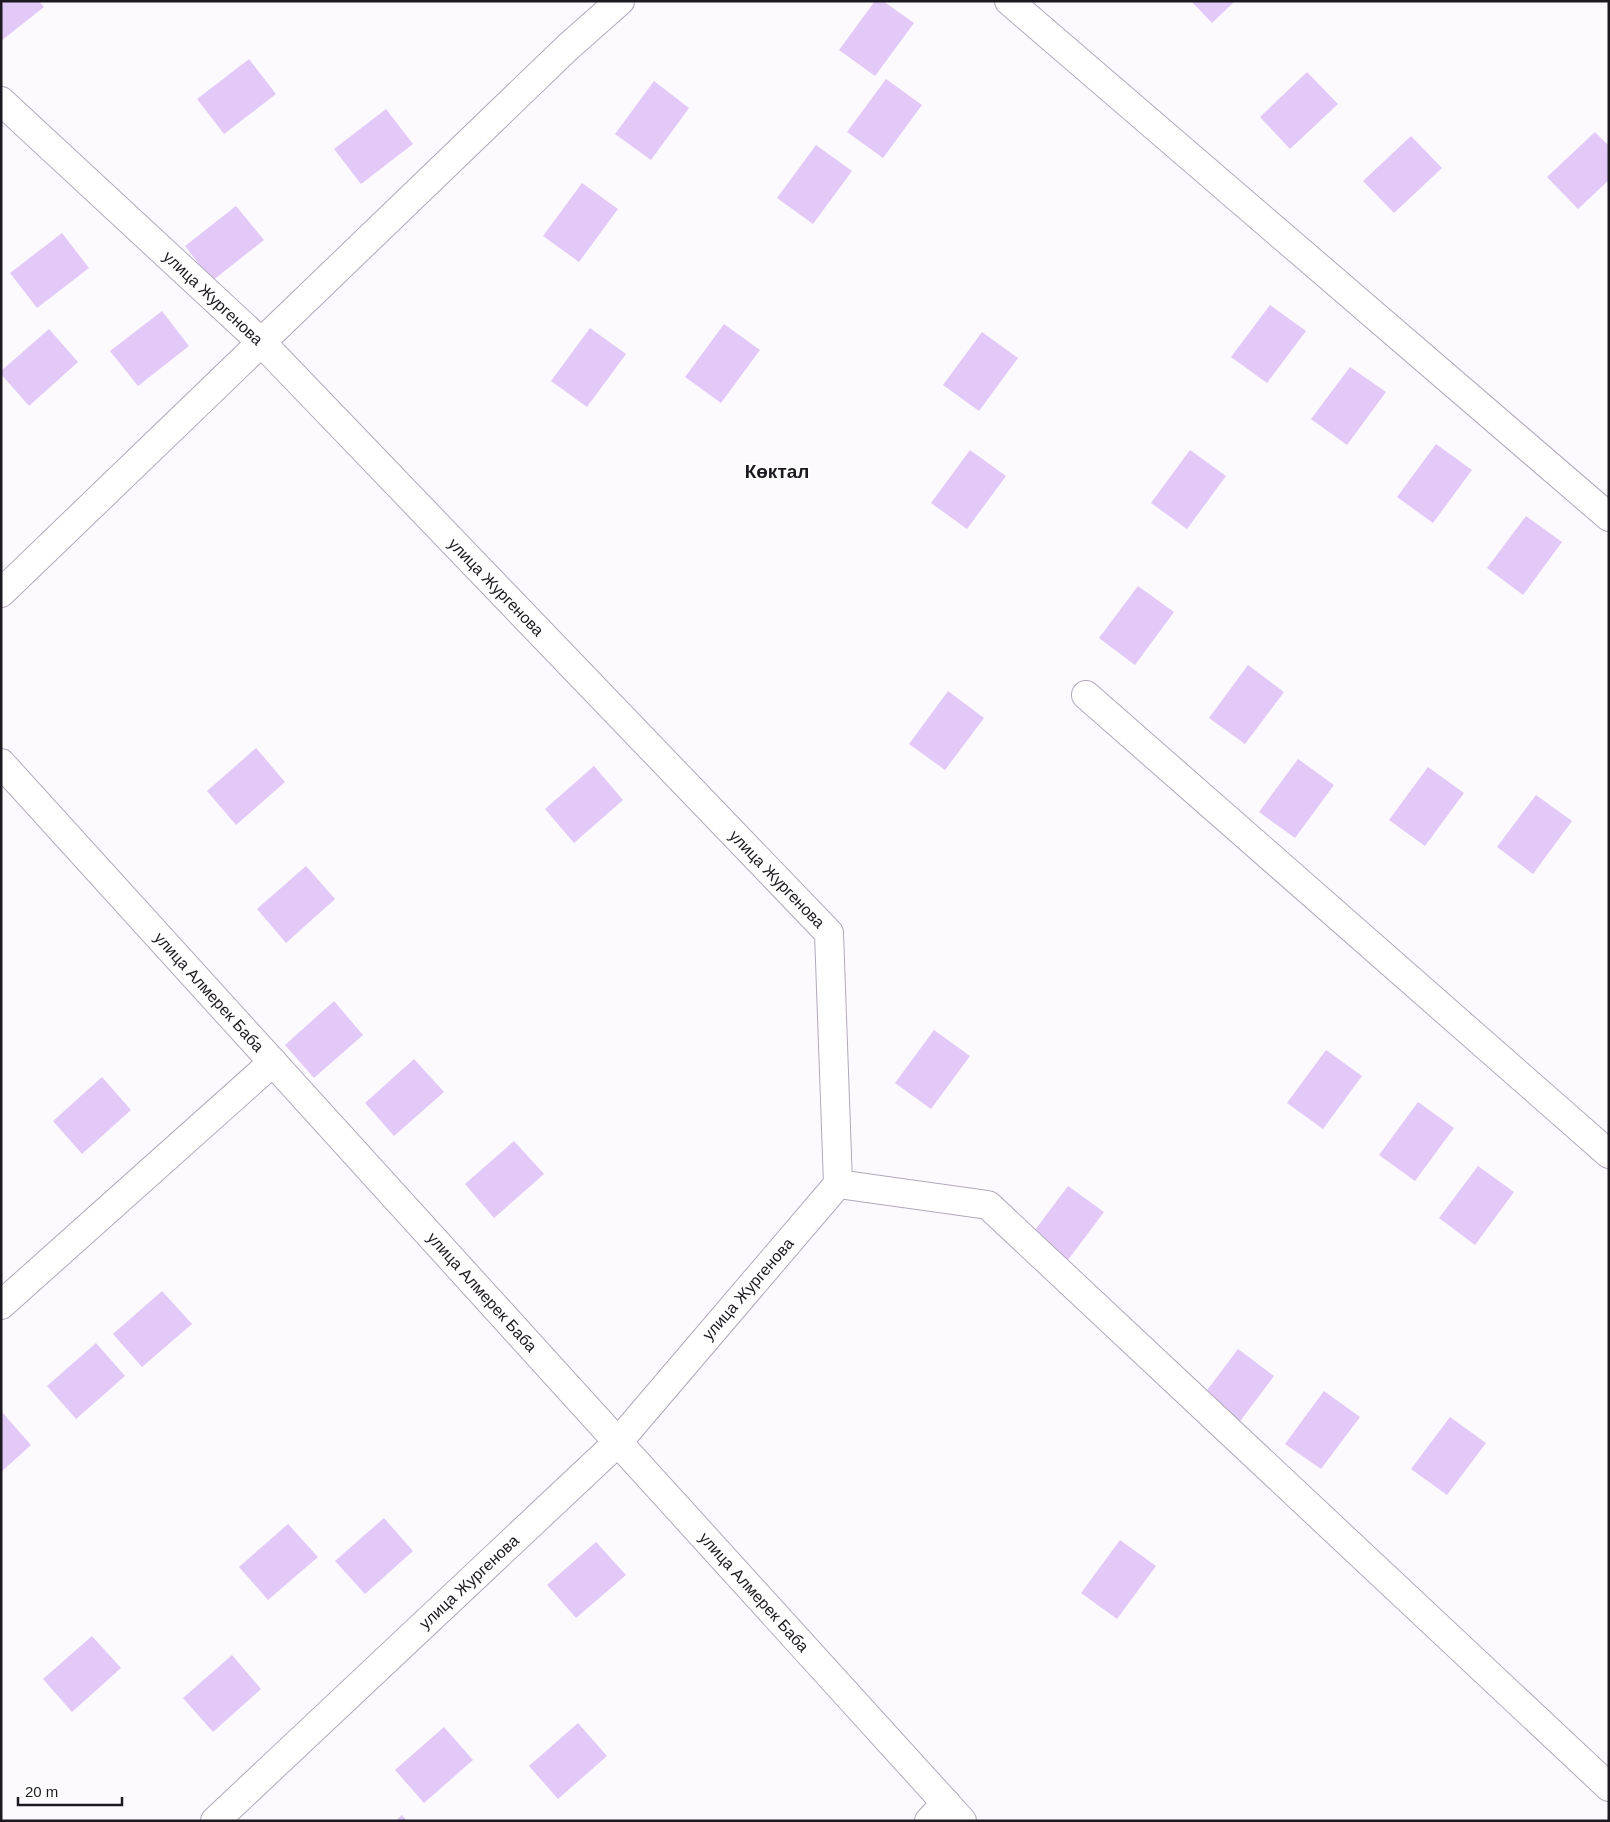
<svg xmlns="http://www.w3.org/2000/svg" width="1610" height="1822" viewBox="0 0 1610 1822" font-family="Arial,sans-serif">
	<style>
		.building { fill: #e3c9f7 }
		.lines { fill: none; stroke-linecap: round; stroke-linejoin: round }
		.minor-casing { stroke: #b2a8bb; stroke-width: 30 }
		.tertiary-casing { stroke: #b2a8bb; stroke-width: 30 }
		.minor { stroke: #fff; stroke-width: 28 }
		.tertiary { stroke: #fff; stroke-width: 28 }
		.labels { text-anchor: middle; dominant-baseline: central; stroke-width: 4; stroke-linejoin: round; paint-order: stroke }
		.street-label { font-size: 16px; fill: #1d1920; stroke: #fff }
		.quarter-label { font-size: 19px; font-weight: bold; fill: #1d1920; stroke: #fff }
	</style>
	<rect width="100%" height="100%" fill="#fdfaff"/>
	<path class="building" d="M1 1H39L44 7 1 41Z
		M875 1H883L914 23 875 76 839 50Z
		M1191 1H1235L1212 23Z
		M249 59 276 94 224 134 197 99Z
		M1307 72 1338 104 1290 149 1260 117Z
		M886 79 922 105 883 158 847 132Z
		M654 81 689 108 651 160 615 134Z
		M386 109 413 144 361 184 334 149Z
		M1595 132 1609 146V180L1578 209 1547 177Z
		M1411 136 1442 168 1394 213 1363 181Z
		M816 145 852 171 813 224 777 198Z
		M582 183 618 209 579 262 543 236Z
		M236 206 264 240 212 281 185 246Z
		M62 233 89 268 37 308 10 273Z
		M1270 305 1306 331 1267 383 1231 357Z
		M162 311 189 346 138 386 110 351Z
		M724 324 760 350 721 403 685 377Z
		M590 328 626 354 587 407 551 381Z
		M49 329 78 362 29 406 1 374V371Z
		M982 332 1018 358 979 411 943 385Z
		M1350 367 1386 392 1347 445 1311 419Z
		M1436 444 1472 470 1433 523 1397 497Z
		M970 450 1006 476 967 529 931 503Z
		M1190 450 1226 476 1187 529 1151 503Z
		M1526 516 1562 542 1523 595 1487 568Z
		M1138 586 1174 612 1135 665 1099 638Z
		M1248 665 1284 692 1245 744 1209 718Z
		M948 691 984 718 945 770 909 744Z
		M256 748 285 782 236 825 207 791Z
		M1298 759 1334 785 1295 838 1259 812Z
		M594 766 623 800 574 843 545 809Z
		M1428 767 1464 793 1425 846 1389 820Z
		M1536 795 1572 821 1533 874 1497 847Z
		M306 866 335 899 286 943 257 909Z
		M334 1001 363 1035 314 1078 285 1045Z
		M934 1030 970 1056 931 1109 895 1083Z
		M1326 1050 1362 1076 1323 1129 1287 1103Z
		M414 1059 444 1092 394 1136 365 1103Z
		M102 1077 131 1110 82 1154 53 1121Z
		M1418 1102 1454 1128 1415 1181 1379 1155Z
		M514 1141 544 1174 494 1218 465 1184Z
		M1478 1166 1514 1192 1475 1245 1439 1218Z
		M1068 1186 1104 1212 1065 1264 1029 1238Z
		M162 1291 192 1324 142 1367 113 1334Z
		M96 1343 125 1376 76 1419 47 1386Z
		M1238 1349 1274 1376 1235 1428 1199 1401Z
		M1324 1391 1360 1417 1321 1469 1285 1444Z
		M1 1411 31 1445 1 1472Z
		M1450 1417 1486 1443 1447 1495 1411 1469Z
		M384 1518 413 1551 365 1594 335 1561Z
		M288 1524 318 1557 268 1600 239 1567Z
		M1120 1540 1156 1566 1117 1619 1081 1593Z
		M596 1542 626 1575 576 1618 547 1585Z
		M92 1636 121 1668 72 1712 43 1679Z
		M232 1655 261 1689 213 1732 183 1698Z
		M578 1723 607 1756 558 1799 529 1766Z
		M444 1727 473 1760 424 1803 395 1770Z
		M402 1815 407 1821H395Z"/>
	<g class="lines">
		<g class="minor-casing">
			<path id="minor" d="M1009 1 1609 517
				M1 101 261 342 829 933 838 1184 618 1442 215 1821
				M1 593 568 47 620 1
				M1086 695 1609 1154
				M838 1184 988 1205 1609 1787
				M1 1305 273 1062
				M929 1821 946 1803"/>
		</g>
		<g class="tertiary-casing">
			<path id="tertiary" d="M1 763 962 1821"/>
		</g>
		<use href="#minor" class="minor"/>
		<use href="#tertiary" class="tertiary"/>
	</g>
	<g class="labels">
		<g class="street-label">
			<text transform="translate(213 298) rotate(43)">улица Жургенова</text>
			<text transform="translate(496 587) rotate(46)">улица Жургенова</text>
			<text transform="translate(777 879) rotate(46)">улица Жургенова</text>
			<text transform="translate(209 992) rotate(48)">улица Алмерек Баба</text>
			<text transform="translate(748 1289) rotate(-49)">улица Жургенова</text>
			<text transform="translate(482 1292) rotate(48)">улица Алмерек Баба</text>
			<text transform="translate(469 1582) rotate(-43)">улица Жургенова</text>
			<text transform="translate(754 1592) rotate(48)">улица Алмерек Баба</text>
		</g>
		<g class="quarter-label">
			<text x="777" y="471">Көктал</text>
		</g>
	</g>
	<rect width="1610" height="1822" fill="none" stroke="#1d1920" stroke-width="5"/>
	<path d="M18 1797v8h104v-8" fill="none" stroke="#1d1920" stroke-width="2.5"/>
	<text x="25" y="1797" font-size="15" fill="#1d1920" stroke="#ffffff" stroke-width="4" paint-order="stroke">20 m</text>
</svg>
